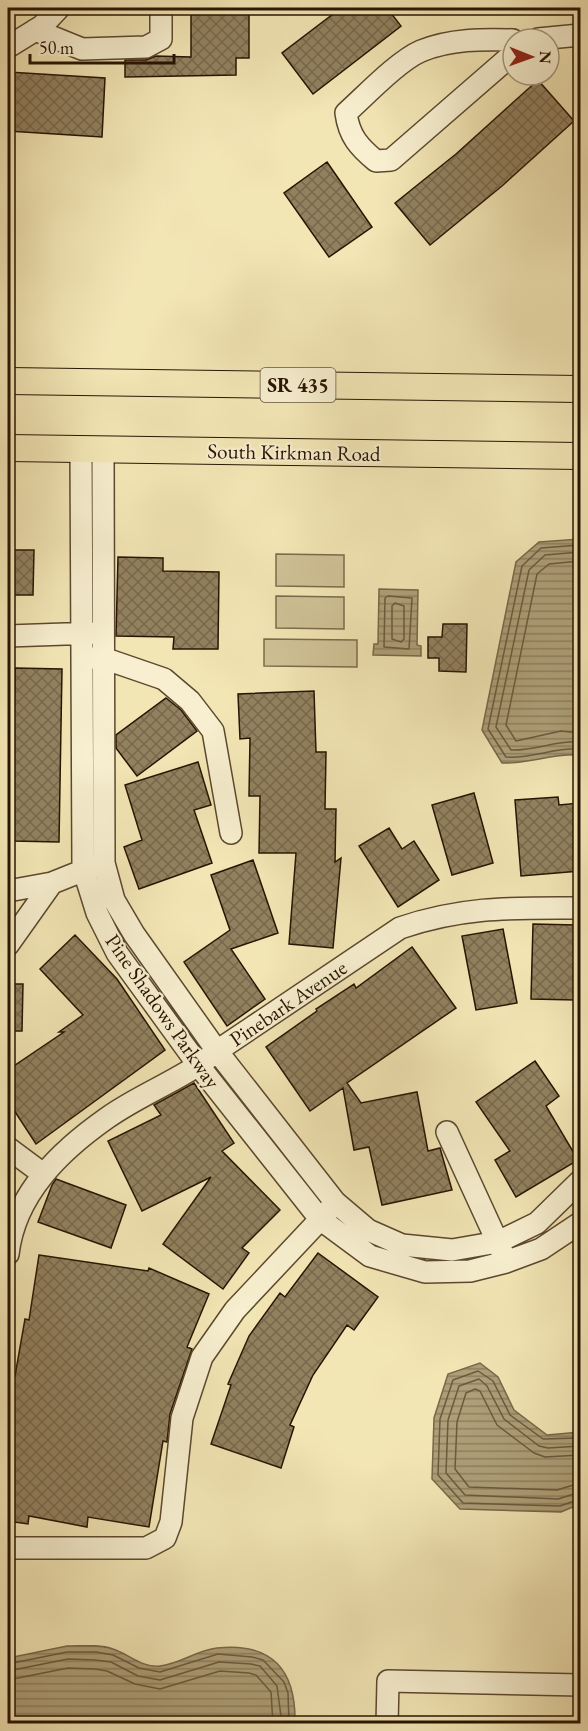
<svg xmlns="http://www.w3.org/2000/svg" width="588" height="1731" viewBox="0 0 588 1731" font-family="'EB Garamond',serif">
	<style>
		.green { fill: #d0c297; stroke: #7c6b4c; stroke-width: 1.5 }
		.water { fill: url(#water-rules); stroke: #786749; stroke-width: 1.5 }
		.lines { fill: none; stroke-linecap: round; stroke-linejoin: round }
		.shore { stroke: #6b5a3d; stroke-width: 1.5 }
		.building { fill: url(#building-cross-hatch); stroke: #281402; stroke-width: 1.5 }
		.minor-casing { stroke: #5b482f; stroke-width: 24 }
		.major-casing { stroke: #281402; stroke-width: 28 }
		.minor { stroke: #f7efcf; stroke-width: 21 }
		.major { stroke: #f3e6b5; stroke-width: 26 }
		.labels { text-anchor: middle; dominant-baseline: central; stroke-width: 4.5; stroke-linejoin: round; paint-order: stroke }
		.shield { fill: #f7efcf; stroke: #665640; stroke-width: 1.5 }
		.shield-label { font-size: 20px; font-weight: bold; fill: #281402 }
		.street-label { font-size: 21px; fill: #281402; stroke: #f7efcf }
	</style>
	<defs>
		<pattern id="water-rules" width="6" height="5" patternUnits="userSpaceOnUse" patternTransform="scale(1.5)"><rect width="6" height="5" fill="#ae9f78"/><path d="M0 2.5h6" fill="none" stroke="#8e8060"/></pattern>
		<pattern id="building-cross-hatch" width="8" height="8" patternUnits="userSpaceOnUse" patternTransform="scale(1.5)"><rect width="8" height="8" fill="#92815f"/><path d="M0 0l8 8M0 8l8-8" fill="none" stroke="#77684c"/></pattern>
	</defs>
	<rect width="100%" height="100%" fill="#f3e6b5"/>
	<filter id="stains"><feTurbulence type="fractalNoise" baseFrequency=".00333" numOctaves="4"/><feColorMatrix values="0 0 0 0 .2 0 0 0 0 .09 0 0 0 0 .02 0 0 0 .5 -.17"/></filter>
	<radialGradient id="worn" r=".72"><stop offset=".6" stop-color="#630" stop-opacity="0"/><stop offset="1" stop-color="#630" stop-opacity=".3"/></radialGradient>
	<path class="green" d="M276 554 344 555V587L276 586Z
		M276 596 344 597V629L276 628Z
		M264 639 357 640V667L264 666Z"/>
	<path class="water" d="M580 539V755C553 753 529 764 502 763L482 730 516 562 539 542Z
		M379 589 418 590 417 645 421 646V656L373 655 374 644H378Z
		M480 1363 498 1377 514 1410 547 1435 580 1432V1504L561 1512 460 1509 432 1479 434 1418 448 1374Z
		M67 1646C82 1646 99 1644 113 1649 129 1654 142 1668 160 1666 180 1664 197 1650 217 1648 273 1642 296 1671 295 1723H8V1658Z"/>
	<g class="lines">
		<path class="shore" d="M580 545 541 548 522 566 488 729 506 757C532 759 555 747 580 749
			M580 552 545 555 529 570 496 727 511 750C535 751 556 740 580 742
			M580 561 549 564 537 574 506 725 516 741 561 731 580 733
			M388 596 412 598 409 649 384 647 385 598Z
			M395 603 404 606V639L401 642 392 639V606Z
			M580 1438 543 1439 510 1415 493 1381 478 1371 453 1380 440 1419 438 1475 463 1503 560 1506 580 1499
			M580 1446 548 1448 539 1446 504 1419 487 1386 479 1379 459 1386 448 1420 446 1473 465 1495 558 1499 580 1492
			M580 1455 545 1457 534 1453 497 1425 480 1391 475 1389 466 1393 457 1422 455 1469 469 1487 557 1490 580 1483
			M8 1664 67 1652H96L113 1655 139 1668 160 1672 218 1654 252 1657 263 1660 284 1682 288 1693 289 1724
			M8 1671 68 1659 95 1660 111 1662 138 1676 160 1680 219 1662 251 1664 260 1666 277 1686 282 1724
			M8 1680 68 1668 95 1669 107 1671 135 1684 160 1689 220 1671 249 1673 256 1675 271 1692 273 1724"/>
	</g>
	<path class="building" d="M191 8H249V58H236V75L125 77V60H146L156 56 191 57Z
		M341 8H387L401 26 313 94 282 53Z
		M8 72 105 78 102 137 8 131Z
		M538 80 574 121 502 186 430 245 395 203 456 154Z
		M327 162 372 227 329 257 284 193Z
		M8 550H34L33 595H8Z
		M118 557 163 558V571L219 572 218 649H173L174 637 116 636Z
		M443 624H467L466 672 439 671V658H428V637H442Z
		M15 668 62 669 59 842 12 841Z
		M314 691 316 752H326L325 809H336L335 862 341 858 333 948 289 944 296 853H259L260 796H249L250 738 240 739 238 694Z
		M166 698 181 710 197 731 137 776 116 748V735Z
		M198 762 211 805 194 810 212 863 139 889 124 847 142 840 125 785Z
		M474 793 493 863 452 875 432 805Z
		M558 797 559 805 580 803V871L521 876 515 800Z
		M389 828 402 849 414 841 439 880 398 907 359 846Z
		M253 860 278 933 231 949 265 999 227 1026 184 962 230 930 211 875Z
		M533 924 576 925 575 1000 531 999Z
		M503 929 517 1003 476 1010 462 936Z
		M75 935 117 979 165 1050 36 1144 8 1101V1070L64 1032H59L83 1015 40 969Z
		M412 947 456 1008 347 1083 361 1103 417 1092 428 1151 440 1148 452 1190 382 1205 369 1147 354 1150 343 1088 310 1111 266 1047 317 1011 316 1009 354 984 356 988Z
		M8 984H23L22 1031H8Z
		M535 1061 559 1096 546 1106 578 1160 516 1197 495 1160 510 1151 476 1102Z
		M194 1083 234 1143 222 1151 280 1210 242 1248 249 1253 223 1289 163 1244 211 1177 142 1211 108 1141 161 1115 154 1105Z
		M56 1179 126 1205 111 1248 38 1222 52 1185Z
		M318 1253 378 1297 354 1330 347 1325 313 1375 290 1425 294 1427 281 1468 211 1444 231 1385 228 1384 249 1336 280 1293 285 1297Z
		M39 1255 148 1271 149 1268 209 1294 187 1347 192 1349 170 1414 167 1442 163 1441 149 1527 88 1517 87 1527 29 1516 28 1524 8 1521V1399L12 1376H15L25 1319 29 1320Z"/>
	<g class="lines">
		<g class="minor-casing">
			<path id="minor" d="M35 30 82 49 146 47 161 39V8
				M538 39 580 35
				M513 40C483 39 450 39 421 51 398 61 365 96 346 113 349 136 359 147 376 161L391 160 513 54
				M8 47 42 26 59 8
				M81 449 83 868 97 913 117 953 199 1066 320 1219 370 1256 425 1272 470 1271 506 1262 541 1249 580 1223
				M103 449 104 863 114 900 134 934 217 1051 335 1202 368 1230 402 1245 452 1250 498 1242 537 1223 580 1181
				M8 636 94 633
				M90 658H103L164 679 190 701 213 731 231 833
				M8 891 52 883 97 865
				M8 945 52 883
				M447 1132 503 1254
				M8 1148 43 1174
				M8 1254C15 1194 60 1151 107 1118 142 1093 184 1079 217 1051L400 928C464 906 515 908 580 908
				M8 1548H146L165 1538 171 1522 182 1418 202 1357 235 1310 329 1210
				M387 1724 388 1681 580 1685"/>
		</g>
		<g class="major-casing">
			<path id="major" d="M8 381 580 389
				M8 448 580 456"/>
		</g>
		<use href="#minor" class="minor"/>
		<use href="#major" class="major"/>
	</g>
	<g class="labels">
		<rect class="shield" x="260.5" y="368" width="75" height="34" rx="4.5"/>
		<g class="shield-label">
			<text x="298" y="385">SR 435</text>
		</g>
		<g class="street-label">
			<text transform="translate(294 452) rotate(1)">South Kirkman Road</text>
			<text transform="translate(288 1003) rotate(-34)">Pinebark Avenue</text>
			<text transform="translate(163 1011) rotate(55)">Pine Shadows Parkway</text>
		</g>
	</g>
	<rect width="588" height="1731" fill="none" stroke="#f3e6b5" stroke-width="30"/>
	<rect x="9" y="9" width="570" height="1713" fill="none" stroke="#281402" stroke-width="3"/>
	<rect x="15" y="15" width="558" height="1701" fill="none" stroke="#281402" stroke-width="1.5"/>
	<g transform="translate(531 57) rotate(91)"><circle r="28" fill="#f7efcf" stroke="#a4977d" stroke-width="1.5"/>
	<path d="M0-4.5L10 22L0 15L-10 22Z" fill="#8f2418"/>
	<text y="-9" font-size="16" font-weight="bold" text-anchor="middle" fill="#281402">N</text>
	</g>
	<path d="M30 54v9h144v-9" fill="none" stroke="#281402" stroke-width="3"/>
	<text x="39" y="54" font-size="18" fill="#281402" stroke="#f7efcf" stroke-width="4.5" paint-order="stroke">50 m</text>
	<rect width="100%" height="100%" filter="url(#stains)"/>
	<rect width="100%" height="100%" fill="url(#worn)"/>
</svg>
